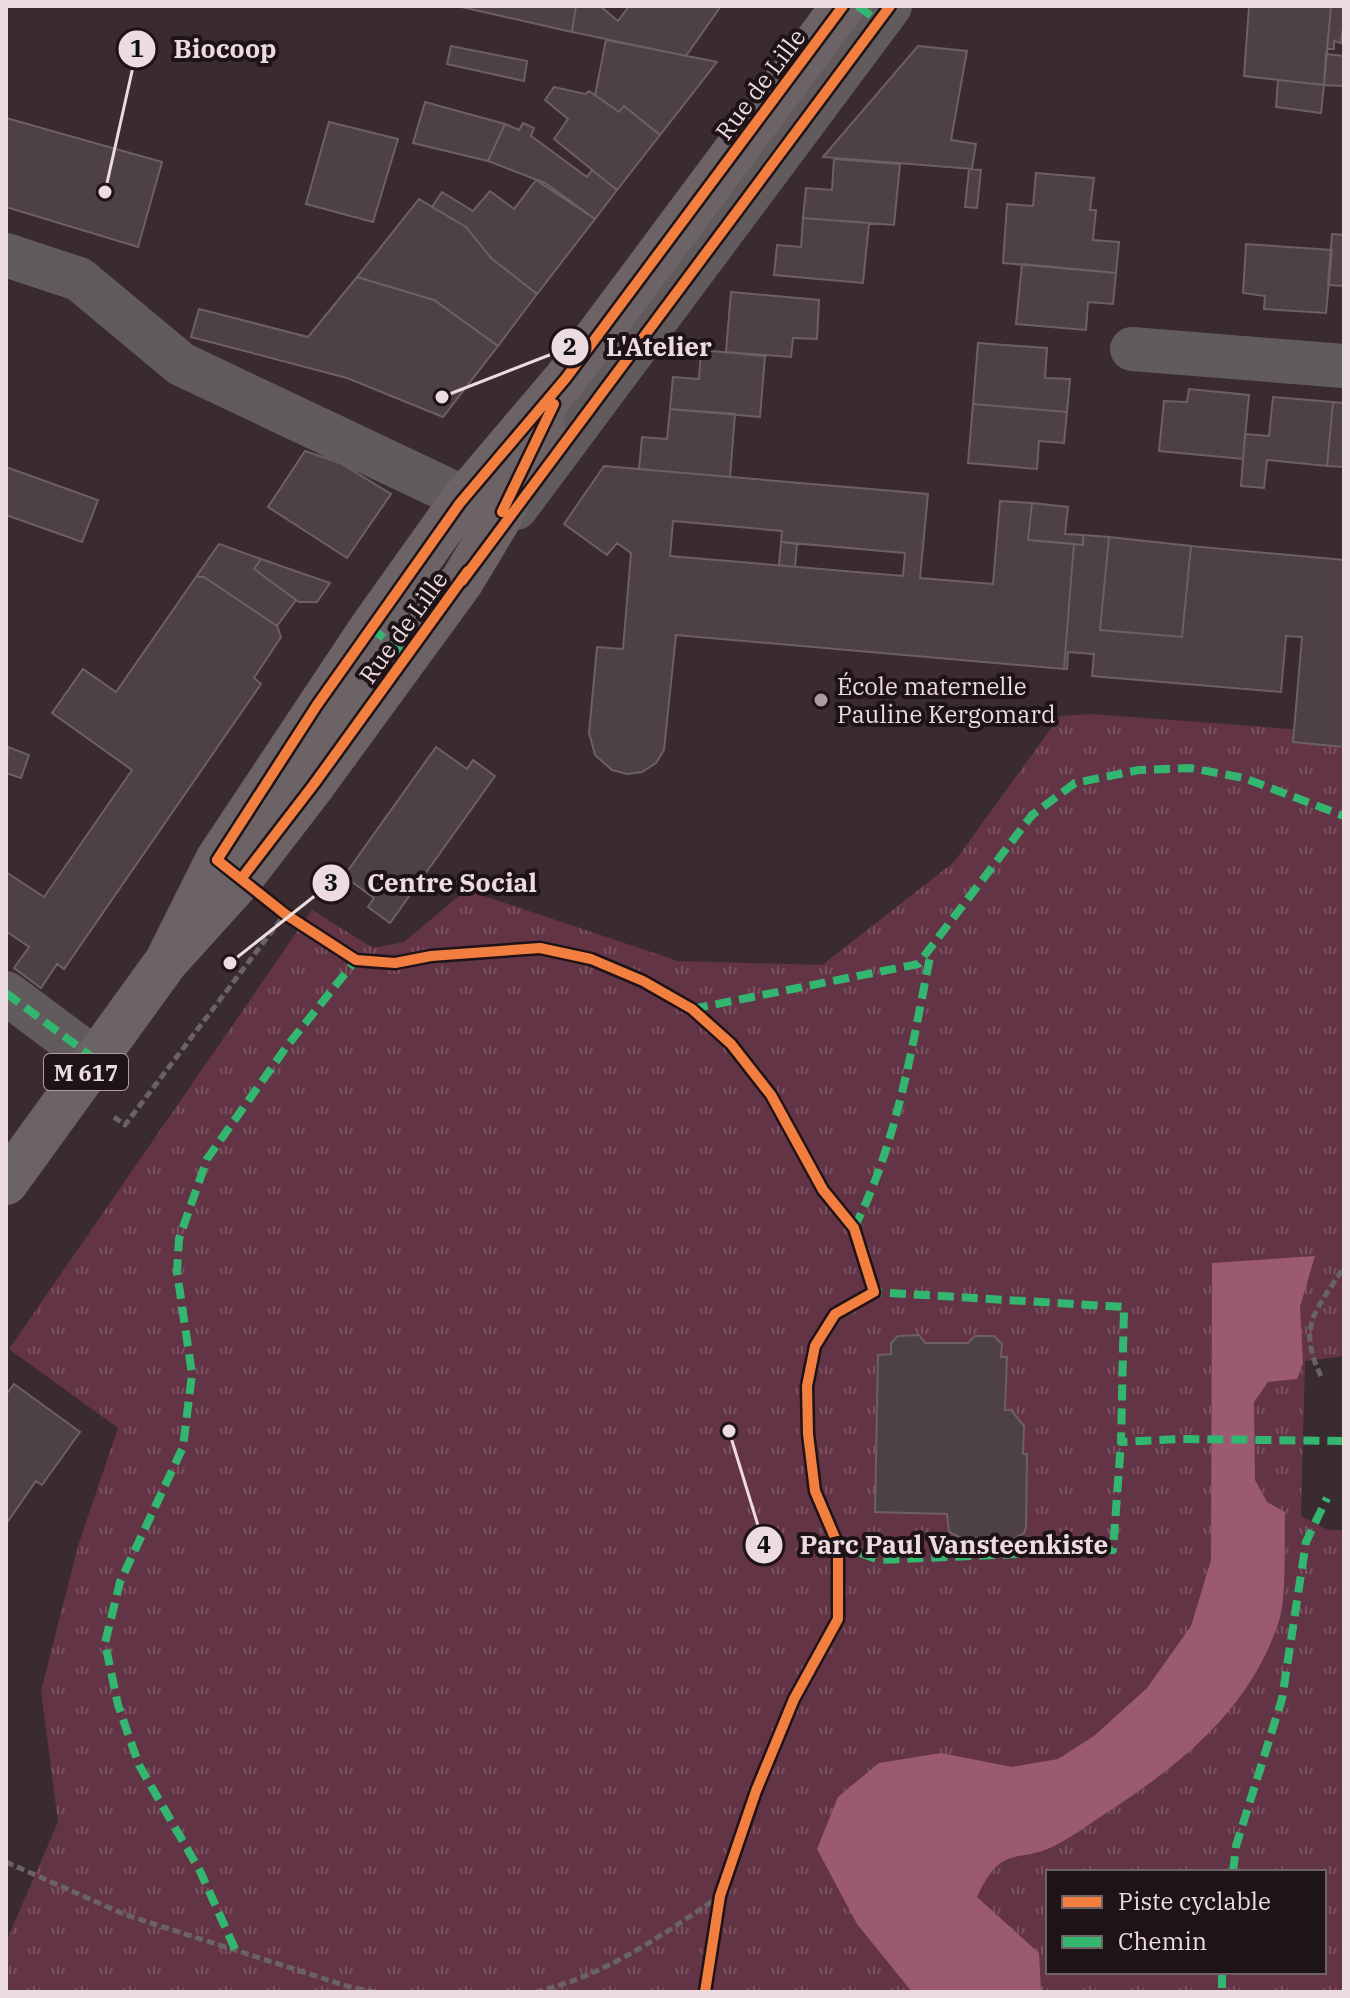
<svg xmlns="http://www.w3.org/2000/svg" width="1350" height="1998" viewBox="0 0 1350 1998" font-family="'IBM Plex Serif',serif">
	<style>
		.park { fill: url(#park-tufts); fill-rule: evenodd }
		.water { fill: #9c5972 }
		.building { fill: #4d4145; stroke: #6d6064; stroke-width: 2; fill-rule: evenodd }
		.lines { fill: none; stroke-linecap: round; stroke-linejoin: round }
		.path { stroke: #696365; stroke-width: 5; stroke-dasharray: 8 4; stroke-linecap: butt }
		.minor { stroke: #625b5e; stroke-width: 44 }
		.major { stroke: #6c6366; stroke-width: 44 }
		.quiet { stroke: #33b770; stroke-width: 8; stroke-dasharray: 16 8; stroke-linecap: butt }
		.cycleway-casing { stroke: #1e1316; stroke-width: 15 }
		.cycleway { stroke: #f27e40; stroke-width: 10 }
		.poi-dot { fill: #ad9da2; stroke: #1e1316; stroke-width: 3 }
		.labels { text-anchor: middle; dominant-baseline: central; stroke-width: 8; stroke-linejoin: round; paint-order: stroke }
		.shield { fill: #1e1316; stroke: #ae9fa3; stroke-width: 2 }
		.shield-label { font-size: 22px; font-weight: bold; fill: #ecdbe0 }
		.street-label { font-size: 24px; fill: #ecdbe0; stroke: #1e1316 }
		.poi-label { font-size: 24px; fill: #ecdbe0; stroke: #1e1316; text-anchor: start }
		.leader { fill: none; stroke: #ecdbe0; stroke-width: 3 }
		.callout-dot { fill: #ecdbe0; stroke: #1e1316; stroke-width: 3 }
		.mark-label { font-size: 24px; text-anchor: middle; font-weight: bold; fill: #111 }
		.callout-label { font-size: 26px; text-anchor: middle; font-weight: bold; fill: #ecdbe0; stroke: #1e1316; stroke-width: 8; stroke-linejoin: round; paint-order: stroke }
	</style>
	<defs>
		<pattern id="park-tufts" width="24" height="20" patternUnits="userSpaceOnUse" patternTransform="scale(2)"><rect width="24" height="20" fill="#633446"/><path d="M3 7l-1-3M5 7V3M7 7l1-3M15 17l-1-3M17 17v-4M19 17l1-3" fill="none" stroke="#7a5160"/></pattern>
	</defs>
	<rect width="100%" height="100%" fill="#392b30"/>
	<path class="park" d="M1092 714 1344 733V1356L1305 1361 1301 1516 1328 1530H1344V1992H6V1942L58 1822 41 1691 78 1546 118 1428 9 1349 312 910 373 948 404 942 466 890 678 961 822 965 954 862 1060 716ZM1048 1872H1324V1972H1048Z"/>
	<path class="water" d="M1315 1256 1300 1307 1303 1363 1297 1379 1268 1382 1254 1402 1255 1480 1267 1502 1285 1512C1284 1541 1287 1596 1279 1621 1251 1707 1186 1760 1114 1808 1095 1820 1077 1834 1058 1844 1019 1866 1003 1840 977 1897L1039 1953 1041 1992H912L857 1924 817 1849 838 1797 879 1763 941 1753 1012 1767 1058 1759 1094 1736 1147 1688 1191 1626 1211 1560 1212 1263Z"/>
	<path class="building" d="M457 6H576L572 32Z
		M576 6H600L618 21 629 6H721L686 56 572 32Z
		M1249 6H1331L1324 85 1244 76Z
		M1331 6H1344V15L1341 43 1334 41V49H1327Z
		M606 40 652 49 717 62 660 135 624 106 619 112 595 95Z
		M451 46 527 61 524 81 447 64Z
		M918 46 967 51 951 140 976 144 972 169 823 157Z
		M1326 54 1344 56V86L1324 85Z
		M1278 80 1324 85 1321 113 1276 107Z
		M554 87 585 94 589 91 619 112 624 106 660 135 617 190 554 139 568 119 545 100Z
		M425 102 505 124 488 161 413 143Z
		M6 118 162 162 138 247 6 207Z
		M329 122 398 139 373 222 306 204Z
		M523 123 534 128 531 136 587 177 592 170 617 190 595 219 545 183 488 161 505 124 519 130Z
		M834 159 900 164 894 225 803 218 806 188 832 190Z
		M969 169 981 170 977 208 965 207Z
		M1036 173 1094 178 1090 210H1096L1093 240 1119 242 1116 273 1003 263 1007 204 1033 206Z
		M536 180 595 219 537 294 491 258 466 227 432 207 442 192 473 211 490 191 514 209Z
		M419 199 466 227 491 258 537 294 498 346 434 300 357 277Z
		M803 218 869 223 863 283 774 275 777 245 801 247Z
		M1332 234 1344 235V286L1328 285Z
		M1246 244 1332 250 1326 313 1264 309 1265 296 1243 293Z
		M1022 264 1116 273 1113 304 1088 302 1086 330 1016 324Z
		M357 277 434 300 498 346 443 417 347 378 191 337 199 309 308 337Z
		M731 292 819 300 817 339 793 338 791 357 726 352Z
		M978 343 1047 348 1045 378 1070 379 1067 412 973 404Z
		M701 350 765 356 760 417 670 409 673 377 699 379Z
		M1189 389 1249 395 1243 459 1159 451 1164 401 1187 402Z
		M1273 397 1333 402 1327 466 1267 460 1264 488 1241 486 1245 434 1269 436Z
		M1333 402 1344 403V467L1327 466Z
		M973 404 1067 412 1064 443 1039 441 1037 469 968 463Z
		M670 409 735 414 730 477 639 469 642 437 667 439Z
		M305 451 340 463 391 494 347 558 268 507Z
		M604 466 928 494 920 578 993 584 1000 501 1032 503 1028 540 1074 544 1064 669 676 635 664 750 656 763 642 772 627 774 612 770 595 755 589 733 597 647 623 649 631 553 617 543 607 555 564 524ZM673 521 782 531 781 542 905 553 903 576 670 556Z
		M6 467 98 500 82 542 6 515Z
		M1032 503 1068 507 1065 534 1083 535V545L1028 540Z
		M1083 535 1109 537 1100 630 1182 637 1191 546 1344 560V747L1293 742 1302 637 1286 636 1281 692 1092 676 1094 654 1068 652 1067 669H1064L1074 544 1083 545Z
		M1109 537 1191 546 1182 637 1100 630Z
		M781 542 797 544 795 567 779 565Z
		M219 544 261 559 254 569 296 600 277 626 204 577H196Z
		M261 559 330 583 317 602H299L254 569Z
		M196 577H204L277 626 281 637 254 678 261 684 64 969 57 964 41 988 14 968 29 947 6 931V872L44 897 132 770 52 713 83 669 116 692Z
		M8 747 29 755 21 778 6 773Z
		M436 747 467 769 473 760 495 776 390 923 368 907 374 898 344 876Z
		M919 1335 925 1343H968L975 1336H994L1002 1344 1001 1357H1007L1005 1410H1011L1024 1426 1023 1454H1027L1026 1527 1024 1533 1013 1539 961 1538 949 1532 947 1514 875 1512 878 1355 891 1354V1343L898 1336Z
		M14 1384 80 1432 42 1485 36 1481 6 1524V1395Z"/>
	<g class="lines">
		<path class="path" d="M114 1117 125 1125 285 914
			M1321 1376C1296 1325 1317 1310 1344 1267
			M6 1862 126 1915 350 1987 375 1992
			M535 1992C605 1976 661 1936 720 1896"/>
		<path class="minor" d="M6 255 79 279 181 364 464 498
			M1132 349 1344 366
			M516 508 890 6
			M6 993 96 1060"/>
		<path class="major" d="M166 962 217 860 371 628 460 503 566 378 843 6
			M6 1183 166 962 241 879 314 784 462 581 498 521 543 427"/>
		<path class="quiet" d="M858 6 878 21
			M371 628 407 656
			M6 993 96 1060
			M692 1009 918 964 1032 815 1075 783 1139 770 1190 768 1244 778 1344 816
			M854 1228C898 1142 912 1046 931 952
			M867 1296 874 1292 1124 1307 1121 1442 1182 1439 1344 1441
			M838 1545 879 1560 1113 1550 1121 1442
			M1233 1872 1236 1846 1282 1699 1306 1542 1327 1498
			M235 1949 200 1871 139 1765 118 1705 105 1643 120 1582 183 1447 192 1374 177 1272 179 1239 207 1159 287 1046 356 960
			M1222 1972V1992"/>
		<g class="cycleway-casing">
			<path id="cycleway" d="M502 512 554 404
				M462 581 890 6
				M241 879 314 784 468 571
				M705 1992 720 1896 756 1791 794 1699 838 1619V1545L815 1491 808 1434 807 1386 815 1346 835 1314 874 1292 854 1228 823 1190 771 1095 731 1044 692 1009 643 981 591 959 540 948 431 956 395 963 356 960 285 914 217 860 317 705 460 503 566 378 843 6"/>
		</g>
		<use href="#cycleway" class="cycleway"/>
	</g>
	<circle class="poi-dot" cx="821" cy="700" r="8"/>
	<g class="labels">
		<rect class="shield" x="44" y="1054" width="84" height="36" rx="6"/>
		<g class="shield-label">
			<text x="86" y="1072">M 617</text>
		</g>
		<g class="street-label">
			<text transform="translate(760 84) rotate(-53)">Rue de Lille</text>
			<text transform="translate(403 627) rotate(-54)">Rue de Lille</text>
		</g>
		<g class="poi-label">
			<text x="837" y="686">École maternelle<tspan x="837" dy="28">Pauline Kergomard</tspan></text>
		</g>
	</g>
	<path class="leader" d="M105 192L137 49M442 397L570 347M230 963L331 883M729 1431L764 1545"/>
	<g class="callout-dot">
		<circle cx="105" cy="192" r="8"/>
		<circle cx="442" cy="397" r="8"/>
		<circle cx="230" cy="963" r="8"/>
		<circle cx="729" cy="1431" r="8"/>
		<circle cx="137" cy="49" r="20"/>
		<circle cx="570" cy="347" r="20"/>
		<circle cx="331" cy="883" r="20"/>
		<circle cx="764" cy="1545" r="20"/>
	</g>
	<g class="mark-label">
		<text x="137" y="57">1</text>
		<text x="570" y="355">2</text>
		<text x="331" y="891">3</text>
		<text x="764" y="1553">4</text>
	</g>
	<g class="callout-label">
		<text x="225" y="58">Biocoop</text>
		<text x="659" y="356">L'Atelier</text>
		<text x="452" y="892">Centre Social</text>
		<text x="954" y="1554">Parc Paul Vansteenkiste</text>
	</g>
	<rect width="1350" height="1998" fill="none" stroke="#ecdbe0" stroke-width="16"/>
	<rect x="1046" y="1870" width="280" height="104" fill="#1e1316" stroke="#706367" stroke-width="2"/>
	<rect x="1062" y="1896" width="40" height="12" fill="#f27e40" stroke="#706367" stroke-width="2"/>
	<text x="1118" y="1910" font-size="24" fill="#ecdbe0">Piste cyclable</text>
	<rect x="1062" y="1936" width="40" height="12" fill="#33b770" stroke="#706367" stroke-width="2"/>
	<text x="1118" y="1950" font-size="24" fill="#ecdbe0">Chemin</text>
</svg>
